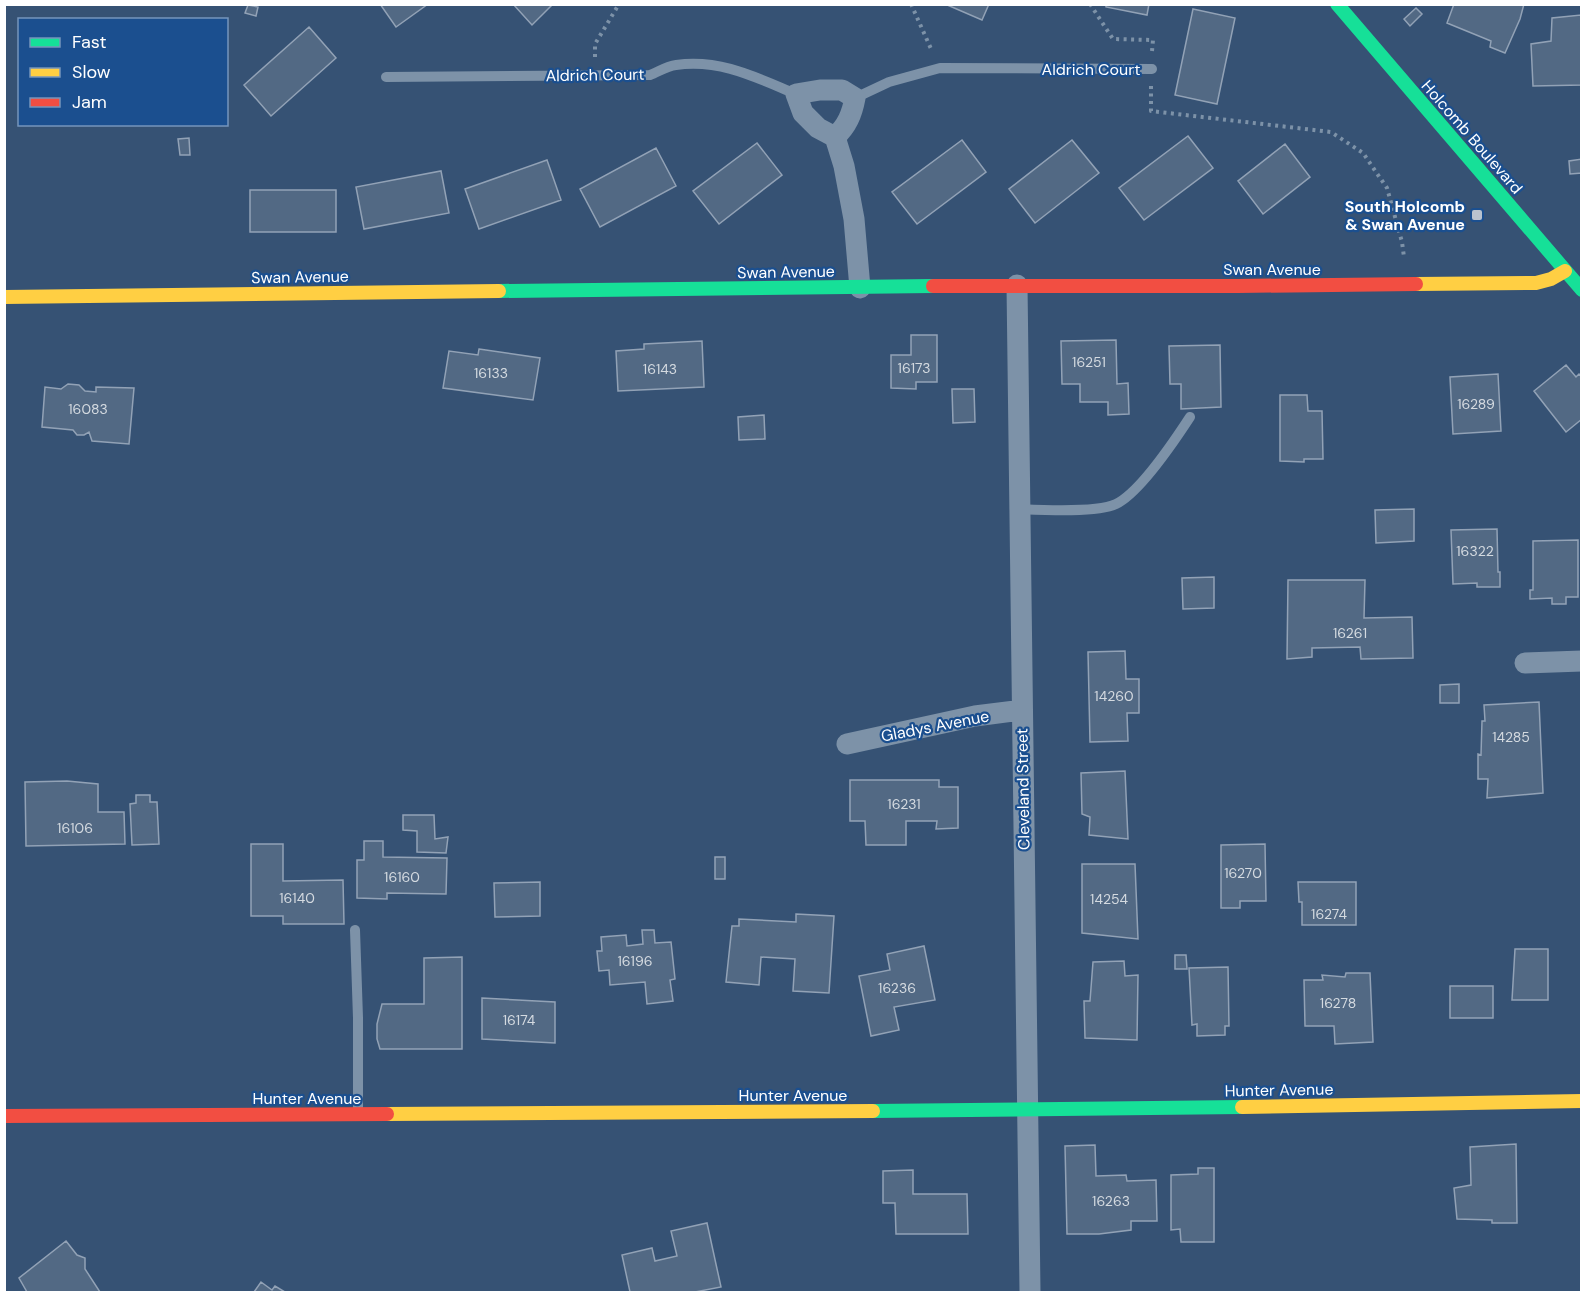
<svg xmlns="http://www.w3.org/2000/svg" width="1586" height="1297" viewBox="0 0 1586 1297" font-family="'DM Sans',sans-serif">
	<style>
		.building { fill: #526984; stroke: #92a2b6; stroke-width: 1.5 }
		.lines { fill: none; stroke-linecap: round; stroke-linejoin: round }
		.path { stroke: #7d92a8; stroke-width: 4; stroke-dasharray: 3 4.5; stroke-linecap: butt }
		.lane { stroke: #7d92a8; stroke-width: 10 }
		.street { stroke: #7d92a8; stroke-width: 21 }
		.fast { stroke: #16e098; stroke-width: 14 }
		.slow { stroke: #ffcf43; stroke-width: 14 }
		.jam { stroke: #f24e42; stroke-width: 14 }
		.poi-dot { fill: #b9c2ce; stroke: #1b4f8f; stroke-width: 2 }
		.labels { text-anchor: middle; dominant-baseline: central; stroke-width: 4.5; stroke-linejoin: round; paint-order: stroke }
		.number-label { font-size: 14px; fill: #d4dae0 }
		.street-label { font-size: 16px; fill: #fff; stroke: #1b4f8f }
		.poi-label { font-size: 16px; font-weight: bold; fill: #fff; stroke: #1b4f8f; text-anchor: end }
	</style>
	<rect width="100%" height="100%" fill="#365274"/>
	<path class="building" d="M380 4H428L396 27Z
		M513 4H553L532 25Z
		M945 4H989L982 20Z
		M1106 4H1149L1147 15 1106 7Z
		M1454 4H1524L1520 19 1505 53 1490 47 1491 41 1447 23Z
		M248 5 258 7 256 16 245 13Z
		M1416 8 1422 14 1410 26 1404 19Z
		M1193 9 1235 18 1217 104 1175 95Z
		M1581 15 1582 85 1533 86 1531 44 1551 41 1552 18Z
		M309 27 336 58 271 116 244 85Z
		M1188 136 1213 168 1144 220 1119 188Z
		M189 138 190 155H180L178 139Z
		M962 140 986 172 917 224 892 192Z
		M1072 140 1099 173 1035 223 1009 189Z
		M757 143 782 175 719 224 693 191Z
		M1285 144 1310 177 1263 214 1238 181Z
		M656 148 676 186 600 227 580 189Z
		M1582 159V173L1570 174 1569 161Z
		M547 160 561 200 479 229 465 189Z
		M441 171 449 213 364 229 356 187Z
		M250 190H336V232H250Z
		M911 335H937V382H916V389L891 388V355H911Z
		M1116 340 1117 384 1128 383 1129 414 1108 415V402H1080V384H1062L1061 341Z
		M702 341 704 387 618 391 616 351 644 349V344Z
		M1220 345 1221 407 1181 409V384H1170L1169 346Z
		M479 349 540 358 533 400 443 388 449 351 478 355Z
		M1566 365 1576 377 1579 374 1582 377V419L1566 432 1534 391Z
		M1498 374 1501 431 1453 434 1450 377Z
		M68 384 79 385 85 391 96 392V387L134 388 129 444 92 441 89 432 84 435H77L73 430 42 427 45 387 61 389Z
		M952 389H974L975 422 953 423Z
		M1280 395H1307L1308 411H1322L1323 459H1304V462L1280 461Z
		M764 415 765 439 739 440 738 417Z
		M1414 509V541L1376 543 1375 510Z
		M1497 529 1498 572H1500V587H1477V583L1453 584 1451 530Z
		M1578 540V597H1566V604H1552V598L1530 599V590H1533V541Z
		M1214 577V608L1183 609 1182 578Z
		M1288 580H1365L1364 618 1412 617 1413 658 1361 659 1360 647 1312 648V657L1287 659Z
		M1125 651 1126 679H1139V713H1127L1128 741 1090 742 1088 652Z
		M1459 684V703H1440V685Z
		M1539 702 1543 793 1487 798 1488 779H1478V754L1481 755 1482 721H1485L1484 705Z
		M1125 771 1128 839 1089 835 1090 817 1082 814 1081 773Z
		M850 780H939V787H958V828L936 829 937 821H906V845H866L865 821H850Z
		M67 781 98 784V812H124L125 844 26 846 25 782Z
		M136 795H150V802H157L159 844 132 845 130 804 136 803Z
		M403 815H434L435 839 448 837 446 853 417 852V831L403 830Z
		M364 841H383V857L447 858 446 894 387 893V899L357 898V860H364Z
		M251 844H283V881L343 880 344 924H283V916H251Z
		M1265 844 1266 901H1240V908H1221V845Z
		M715 857H725V879H715Z
		M1082 864H1135L1138 939 1082 933Z
		M540 882V916L495 917 494 883Z
		M1298 882H1356V925H1302V902H1299Z
		M796 914 834 916 829 993 793 991 795 959 761 957 759 985 726 982 732 926H739V919L796 922Z
		M642 930H654L655 943 671 942 675 979 670 980 673 1001 647 1004 645 982 610 985 609 970 599 971 597 951H602L601 937 626 935 627 946 643 944Z
		M924 946 935 1000 894 1007 899 1030 871 1036 859 976 890 970 887 954Z
		M1515 949H1548V1000H1512Z
		M1175 955H1186L1187 969H1175Z
		M462 957V1049H380L377 1039V1024L382 1004H424V958Z
		M1124 961 1125 976 1138 975 1137 1040 1085 1038 1084 1001H1090L1093 962Z
		M1228 967 1229 1026H1225V1035L1197 1036V1024L1192 1025 1189 968Z
		M1346 973H1370L1373 1042 1335 1044 1334 1026H1305L1304 980H1323L1322 975 1345 977Z
		M1450 986H1493V1018H1450Z
		M482 998 555 1002V1043L482 1039Z
		M1516 1144 1517 1223H1492V1220L1457 1219 1454 1188 1471 1185 1470 1147Z
		M1095 1145 1096 1176 1126 1175 1127 1181 1156 1180 1157 1221H1131V1230L1099 1234H1067L1065 1146Z
		M1198 1168H1214V1242H1181L1180 1229 1171 1230V1175L1198 1174Z
		M913 1170V1194H967L968 1234H896L895 1203H883V1171Z
		M707 1223 721 1287 695 1292H630L622 1255 652 1248 655 1261 677 1256 671 1231Z
		M66 1241 77 1255 85 1258V1269L100 1292H27L19 1278Z
		M261 1282 272 1290 275 1286 285 1292H254Z"/>
	<g class="lines">
		<path class="path" d="M911 4 932 51
			M1090 4 1113 39 1153 40 1152 51
			M595 57V44L619 4
			M1151 86V111L1331 132 1363 153 1387 188 1402 242 1404 257"/>
		<path class="lane" d="M386 77 650 75C658 72 667 66 676 65 721 59 755 77 796 94
			M855 98 889 82 940 68 1152 69
			M1020 509C1042 510 1097 513 1116 504 1139 493 1175 440 1190 417
			M355 930 358 1018V1111"/>
		<path class="street" d="M835 137C847 126 852 114 855 98L842 90H820L796 94 803 113 818 128 835 137 844 166 854 219 860 288
			M1017 285 1030 1292
			M1525 663 1582 661
			M847 744 975 716 1022 710"/>
		<path class="fast" d="M1337 4 1582 290
			M499 291 933 286
			M873 1111 1242 1107"/>
		<path class="slow" d="M1416 284 1536 283 1551 279 1565 271
			M4 297 499 291
			M1242 1107 1582 1101
			M387 1114 873 1111"/>
		<path class="jam" d="M933 286H1238L1416 284
			M4 1116 387 1114"/>
	</g>
	<rect class="poi-dot" x="1471" y="209" width="12" height="12" rx="3"/>
	<g class="labels">
		<g class="number-label">
			<text x="1089" y="362">16251</text>
			<text x="914" y="368">16173</text>
			<text x="660" y="369">16143</text>
			<text x="491" y="373">16133</text>
			<text x="1476" y="404">16289</text>
			<text x="88" y="409">16083</text>
			<text x="1475" y="551">16322</text>
			<text x="1350" y="633">16261</text>
			<text x="1114" y="696">14260</text>
			<text x="1511" y="737">14285</text>
			<text x="904" y="804">16231</text>
			<text x="75" y="828">16106</text>
			<text x="1243" y="873">16270</text>
			<text x="402" y="877">16160</text>
			<text x="297" y="898">16140</text>
			<text x="1109" y="899">14254</text>
			<text x="1329" y="914">16274</text>
			<text x="635" y="961">16196</text>
			<text x="897" y="988">16236</text>
			<text x="1338" y="1003">16278</text>
			<text x="519" y="1020">16174</text>
			<text x="1111" y="1201">16263</text>
		</g>
		<g class="street-label">
			<text x="1091" y="69">Aldrich Court</text>
			<text transform="translate(595 75) rotate(-1)">Aldrich Court</text>
			<text transform="translate(1472 137) rotate(49)">Holcomb Boulevard</text>
			<text x="1272" y="269">Swan Avenue</text>
			<text transform="translate(786 272) rotate(-1)">Swan Avenue</text>
			<text transform="translate(300 277) rotate(-1)">Swan Avenue</text>
			<text transform="translate(935 726) rotate(-11)">Gladys Avenue</text>
			<text transform="translate(1023 789) rotate(-91)">Cleveland Street</text>
			<text transform="translate(1279 1090) rotate(-1)">Hunter Avenue</text>
			<text x="793" y="1095">Hunter Avenue</text>
			<text x="307" y="1098">Hunter Avenue</text>
		</g>
		<g class="poi-label">
			<text x="1465" y="206">South Holcomb<tspan x="1465" dy="18">&amp; Swan Avenue</tspan></text>
		</g>
	</g>
	<rect width="1586" height="1297" fill="none" stroke="#ffffff" stroke-width="12"/>
	<rect x="18" y="18" width="210" height="108" fill="#1b4f8f" stroke="#7695bc" stroke-width="1.5"/>
	<rect x="30" y="38" width="30" height="9" fill="#16e098" stroke="#7695bc" stroke-width="1.5"/>
	<text x="72" y="48" font-size="18" fill="#ffffff">Fast</text>
	<rect x="30" y="68" width="30" height="9" fill="#ffcf43" stroke="#7695bc" stroke-width="1.5"/>
	<text x="72" y="78" font-size="18" fill="#ffffff">Slow</text>
	<rect x="30" y="98" width="30" height="9" fill="#f24e42" stroke="#7695bc" stroke-width="1.5"/>
	<text x="72" y="108" font-size="18" fill="#ffffff">Jam</text>
</svg>
